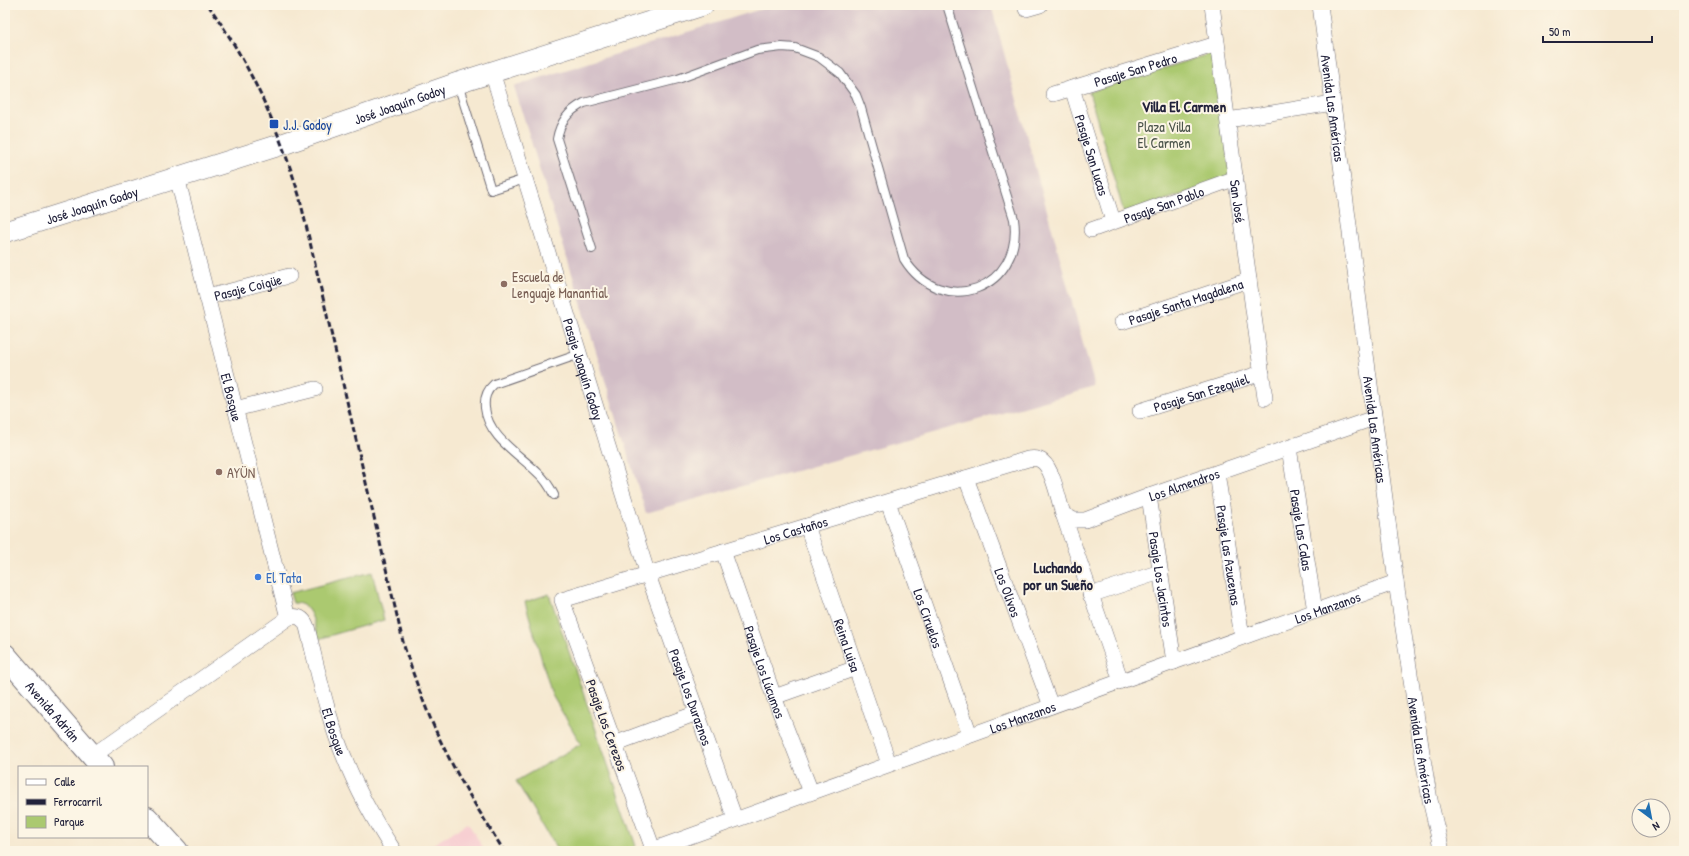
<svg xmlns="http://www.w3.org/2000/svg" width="1689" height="856" viewBox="0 0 1689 856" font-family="'Patrick Hand',sans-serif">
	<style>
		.built { fill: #f7cfd2 }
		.industrial { fill: #d2bdc6 }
		.park { fill: #abc970; stroke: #667656 }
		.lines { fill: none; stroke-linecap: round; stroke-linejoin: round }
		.lane-casing { stroke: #6c6870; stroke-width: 10 }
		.street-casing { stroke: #6c6870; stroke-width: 16 }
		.secondary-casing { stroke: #6c6870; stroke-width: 22 }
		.primary-casing { stroke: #6c6870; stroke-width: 24 }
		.lane { stroke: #fff; stroke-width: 8 }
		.street { stroke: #fff; stroke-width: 15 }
		.secondary { stroke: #fff; stroke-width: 21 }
		.primary { stroke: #fff; stroke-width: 22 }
		.rail { stroke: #22223b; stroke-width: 3; stroke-dasharray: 6 3; stroke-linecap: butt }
		.transit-dot { fill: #1a4fb4; stroke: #fcf5e5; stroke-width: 1.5 }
		.education-dot { fill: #8d6e63; stroke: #fcf5e5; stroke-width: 1.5 }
		.shop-dot { fill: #3f7fe0; stroke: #fcf5e5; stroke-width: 1.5 }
		.labels { text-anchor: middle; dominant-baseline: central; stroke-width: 4; stroke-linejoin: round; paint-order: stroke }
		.street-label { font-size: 14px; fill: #22223b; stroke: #fcf5e5 }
		.transit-label { font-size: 14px; fill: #164399; stroke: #fcf5e5; text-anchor: start }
		.park-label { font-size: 14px; fill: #4b544b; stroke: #fcf5e5 }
		.education-label { font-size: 14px; fill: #785e54; stroke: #fcf5e5; text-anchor: start }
		.shop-label { font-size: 14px; fill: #366cbe; stroke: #fcf5e5; text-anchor: start }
		.neighbourhood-label { font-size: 15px; font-weight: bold; fill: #22223b; stroke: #fcf5e5 }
	</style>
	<rect width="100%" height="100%" fill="#fcf5e5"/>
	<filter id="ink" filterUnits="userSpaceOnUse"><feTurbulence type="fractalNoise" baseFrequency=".025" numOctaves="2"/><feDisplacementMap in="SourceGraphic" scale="8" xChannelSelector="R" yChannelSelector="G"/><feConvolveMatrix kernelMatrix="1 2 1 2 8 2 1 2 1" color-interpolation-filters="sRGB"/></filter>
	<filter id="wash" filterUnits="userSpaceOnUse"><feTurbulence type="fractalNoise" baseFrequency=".012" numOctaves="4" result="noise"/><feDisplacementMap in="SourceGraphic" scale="16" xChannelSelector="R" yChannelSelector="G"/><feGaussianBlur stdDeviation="0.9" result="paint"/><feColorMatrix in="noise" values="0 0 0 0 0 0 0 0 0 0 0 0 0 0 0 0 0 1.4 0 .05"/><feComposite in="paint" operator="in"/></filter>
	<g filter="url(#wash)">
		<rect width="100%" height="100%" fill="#f6e9d1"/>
		<path class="built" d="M468 823 485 851H422Z"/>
		<path class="industrial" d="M774 5H991L1095 387 646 513 514 86Z"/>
		<path class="park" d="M1213 53 1231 179 1124 213 1089 92Z
			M372 572 384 620 318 639C314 624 312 602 293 603L290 593Z
			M549 594 636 846 630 851H558L516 781 581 744 552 695 525 602Z"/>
	</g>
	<g filter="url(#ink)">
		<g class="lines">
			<g class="lane-casing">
				<path id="lane" d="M458 84 491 190 525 179
					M592 249 557 139C560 122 568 111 584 103L678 79 757 50 782 47 795 48 819 57 840 73 856 95 861 108 904 259C942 320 1024 289 1014 219L947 5
					M554 495C550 487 545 479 538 473 519 454 488 437 485 408 484 398 486 391 494 384L580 354"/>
			</g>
			<g class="street-casing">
				<g id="street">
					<path id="s1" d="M1212 5 1265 398"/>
					<path id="s2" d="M1320 5 1396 582 1423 759 1430 800 1442 851"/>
					<path d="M1026 9 1040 5"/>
					<path id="s3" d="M492 72 648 575 735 819"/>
					<path id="s4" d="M1072 88 1113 221"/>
					<path id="s5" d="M1053 94 1217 44"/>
					<path d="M1228 120 1333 103"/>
					<path id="s6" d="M177 177 288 618"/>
					<path id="s7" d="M1091 230 1236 178"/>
					<path id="s8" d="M207 297 289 276"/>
					<path id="s9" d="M1122 322 1249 280"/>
					<path d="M235 409 315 389"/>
					<path id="s10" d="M1140 411 1262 373"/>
					<path id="s11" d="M1289 448 1315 611"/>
					<path id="s12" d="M1217 473 1242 637"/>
					<path id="s13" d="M966 478 1051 706"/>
					<path id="s14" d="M1149 496 1174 662"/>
					<path id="s15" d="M888 502 970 735"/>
					<path d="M1063 514 1121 681"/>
					<path id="s16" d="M807 526 889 764"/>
					<path id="s17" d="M723 551 774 697 811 792"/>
					<path d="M1090 595 1160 572"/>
					<path d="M774 697 856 668"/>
					<path d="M614 744 697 713"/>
					<path id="s18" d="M92 756 288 618C297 614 304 618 307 627 318 671 327 717 345 759 358 792 375 822 394 851"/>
					<path id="s19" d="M653 849 562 600 1028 459C1034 458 1039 458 1043 462 1053 470 1059 501 1063 514L1074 520H1085L1149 496 1374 418"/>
					<path id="s20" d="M649 851 1396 582"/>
				</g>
			</g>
			<g class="secondary-casing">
				<g id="secondary">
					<path id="s21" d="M5 232 283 144 458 83 703 5"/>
				</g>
			</g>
			<g class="primary-casing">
				<g id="primary">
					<path id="s22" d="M5 655 102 767"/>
					<path d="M147 818 177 851"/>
				</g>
			</g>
			<use href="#lane" class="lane"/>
			<use href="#street" class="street"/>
			<use href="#secondary" class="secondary"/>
			<use href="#primary" class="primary"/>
			<path class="rail" d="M208 5C250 63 278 127 299 195L404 646C416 683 429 719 447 754 464 788 484 819 504 851"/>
		</g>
	</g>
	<rect class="transit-dot" x="269" y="119" width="10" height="10" rx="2"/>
	<g class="education-dot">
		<circle cx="504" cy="284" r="4"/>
		<circle cx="219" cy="472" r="4"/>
	</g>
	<circle class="shop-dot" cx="258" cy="577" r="4"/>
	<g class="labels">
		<g class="street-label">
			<text stroke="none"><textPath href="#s5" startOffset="86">Pasaje San Pedro</textPath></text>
			<text stroke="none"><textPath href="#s21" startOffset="415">José Joaquín Godoy</textPath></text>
			<text stroke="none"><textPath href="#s2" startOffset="104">Avenida Las Américas</textPath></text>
			<text stroke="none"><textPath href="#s4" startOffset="70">Pasaje San Lucas</textPath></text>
			<text stroke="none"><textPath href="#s1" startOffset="198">San José</textPath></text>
			<text stroke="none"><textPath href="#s7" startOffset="77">Pasaje San Pablo</textPath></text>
			<text stroke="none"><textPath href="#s21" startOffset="91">José Joaquín Godoy</textPath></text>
			<text stroke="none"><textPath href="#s8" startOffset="42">Pasaje Coigüe</textPath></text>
			<text stroke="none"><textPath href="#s9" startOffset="67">Pasaje Santa Magdalena</textPath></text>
			<text stroke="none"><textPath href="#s3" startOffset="311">Pasaje Joaquín Godoy</textPath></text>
			<text stroke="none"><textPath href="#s10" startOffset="64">Pasaje San Ezequiel</textPath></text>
			<text stroke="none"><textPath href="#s6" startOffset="227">El Bosque</textPath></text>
			<text stroke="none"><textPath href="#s2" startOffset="428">Avenida Las Américas</textPath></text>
			<text stroke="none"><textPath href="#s19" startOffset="953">Los Almendros</textPath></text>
			<text stroke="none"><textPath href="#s19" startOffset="509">Los Castaños</textPath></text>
			<text stroke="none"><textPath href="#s11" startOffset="83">Pasaje Las Calas</textPath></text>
			<text stroke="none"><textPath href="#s12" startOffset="83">Pasaje Las Azucenas</textPath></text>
			<text stroke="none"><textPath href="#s14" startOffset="84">Pasaje Los Jacintos</textPath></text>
			<text stroke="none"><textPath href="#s13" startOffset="122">Los Olivos</textPath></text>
			<text stroke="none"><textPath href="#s20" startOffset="721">Los Manzanos</textPath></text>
			<text stroke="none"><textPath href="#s15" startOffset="123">Los Ciruelos</textPath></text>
			<text stroke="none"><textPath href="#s16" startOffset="126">Reina Luisa</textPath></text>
			<text stroke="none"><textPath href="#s17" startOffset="128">Pasaje Los Lúcumos</textPath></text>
			<text stroke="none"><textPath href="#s3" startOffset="656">Pasaje Los Duraznos</textPath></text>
			<text stroke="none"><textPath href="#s22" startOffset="74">Avenida Adrián</textPath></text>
			<text stroke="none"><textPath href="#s20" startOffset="397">Los Manzanos</textPath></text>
			<text transform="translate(607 725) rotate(70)">Pasaje Los Cerezos</text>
			<text stroke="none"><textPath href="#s18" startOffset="372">El Bosque</textPath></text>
			<text stroke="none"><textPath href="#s2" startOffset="752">Avenida Las Américas</textPath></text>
		</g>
		<g class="transit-label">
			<text x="283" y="124">J.J. Godoy</text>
		</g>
		<g class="park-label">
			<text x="1164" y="126">Plaza Villa<tspan x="1164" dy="16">El Carmen</tspan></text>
		</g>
		<g class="education-label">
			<text x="512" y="276">Escuela de<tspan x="512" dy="16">Lenguaje Manantial</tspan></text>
			<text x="227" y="472">AYÜN</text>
		</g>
		<g class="shop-label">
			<text x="266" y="577">El Tata</text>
		</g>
		<g class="neighbourhood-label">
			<text x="1184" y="106">Villa El Carmen</text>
			<text x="1058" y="567">Luchando<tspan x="1058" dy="17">por un Sueño</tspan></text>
		</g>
	</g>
	<rect width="1689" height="856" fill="none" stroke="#fcf5e5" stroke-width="20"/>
	<rect x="18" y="766" width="130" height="72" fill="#fcf5e5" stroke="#a5a1a1"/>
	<rect x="26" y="779" width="20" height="6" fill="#ffffff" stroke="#a5a1a1"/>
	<text x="54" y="786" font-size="12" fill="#22223b">Calle</text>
	<rect x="26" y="799" width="20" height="6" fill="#22223b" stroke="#a5a1a1"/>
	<text x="54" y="806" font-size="12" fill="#22223b">Ferrocarril</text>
	<rect x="26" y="816" width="20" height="12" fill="#abc970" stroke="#a5a1a1"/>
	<text x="54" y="826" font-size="12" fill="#22223b">Parque</text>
	<g transform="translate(1651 818) rotate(148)"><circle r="19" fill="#fcf5e5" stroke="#a5a1a1"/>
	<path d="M0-3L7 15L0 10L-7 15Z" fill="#1f6fb2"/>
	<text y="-6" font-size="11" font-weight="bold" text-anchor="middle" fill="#22223b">N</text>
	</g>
	<path d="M1543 36v6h109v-6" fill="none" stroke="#22223b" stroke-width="2"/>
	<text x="1549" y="36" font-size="12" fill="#22223b" stroke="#fcf5e5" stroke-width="3" paint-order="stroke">50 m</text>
</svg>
